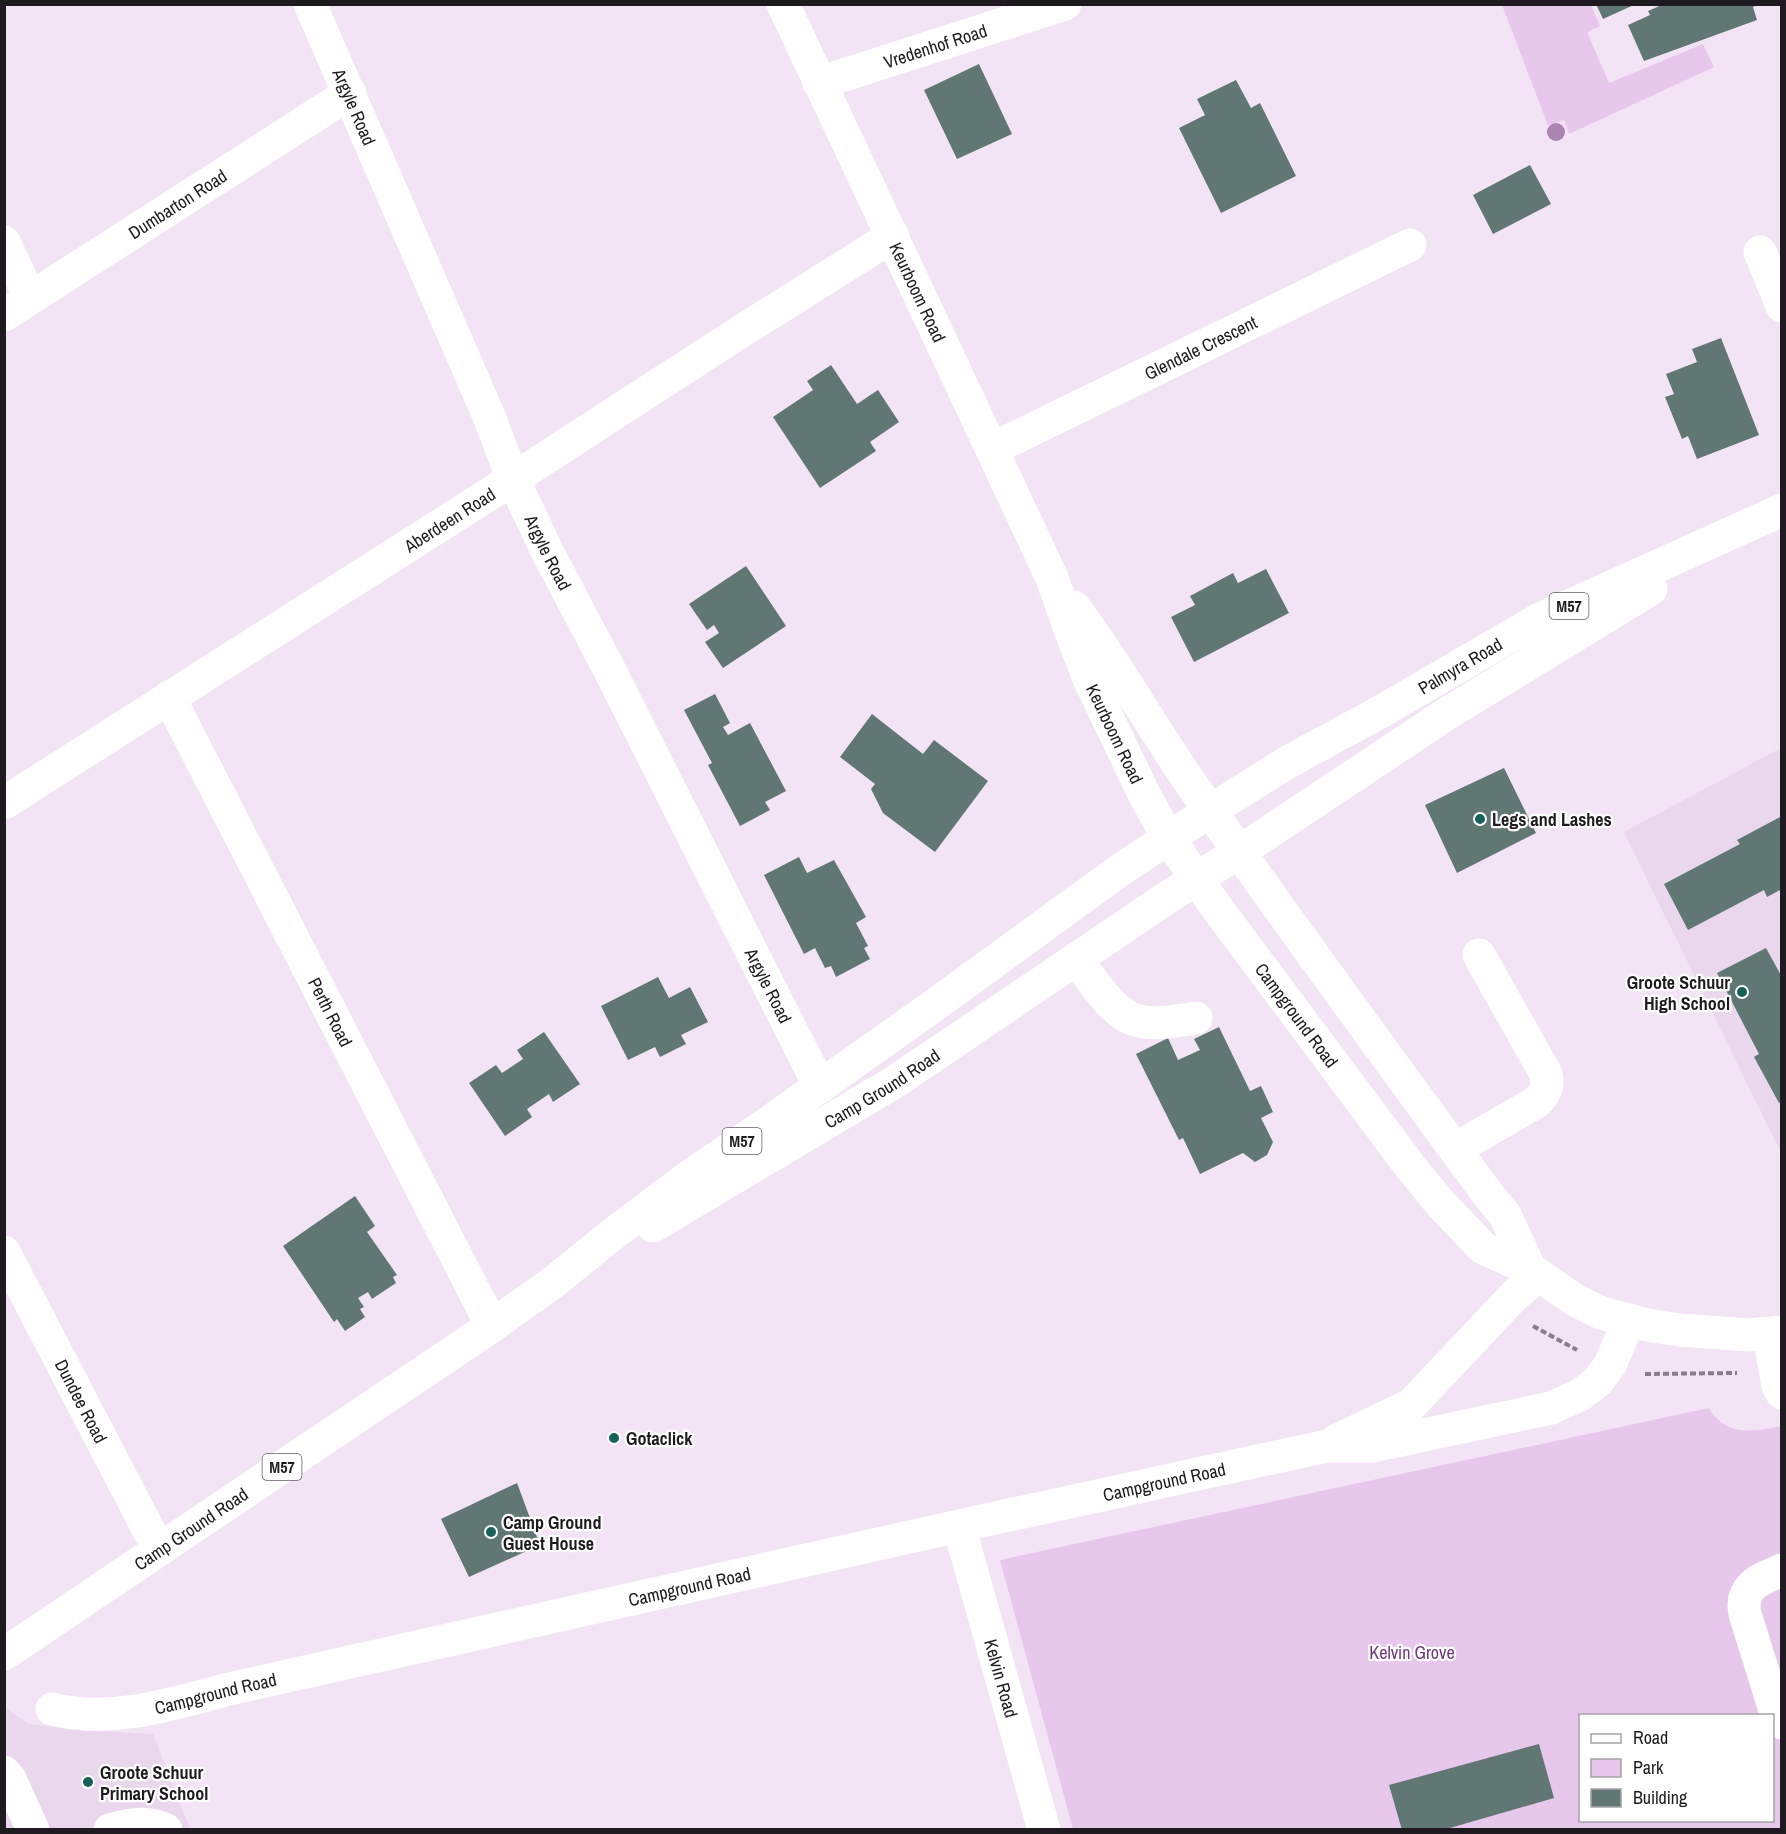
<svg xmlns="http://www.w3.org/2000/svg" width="1786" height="1834" viewBox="0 0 1786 1834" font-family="'Archivo Narrow',sans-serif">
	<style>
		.built { fill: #ead7ed }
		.green { fill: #e7c7eb; fill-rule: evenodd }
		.building { fill: #617774 }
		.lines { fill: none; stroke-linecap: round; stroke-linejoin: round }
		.path { stroke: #887e89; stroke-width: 4; stroke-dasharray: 6 3; stroke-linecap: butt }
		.minor { stroke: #fff; stroke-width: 33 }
		.major { stroke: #fff; stroke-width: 33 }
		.tree { fill: #ab85b1 }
		.poi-dot { fill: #16625b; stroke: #fff; stroke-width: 2 }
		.labels { text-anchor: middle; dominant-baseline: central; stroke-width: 4.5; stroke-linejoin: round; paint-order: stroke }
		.shield { fill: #fff; stroke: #625f63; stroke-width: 1.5 }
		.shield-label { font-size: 16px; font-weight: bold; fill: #1f1a20 }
		.street-label { font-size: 18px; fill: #1f1a20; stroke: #fff }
		.poi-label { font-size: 18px; font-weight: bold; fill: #1f1a20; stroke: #fff; text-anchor: start }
		.park-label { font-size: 18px; fill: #71387a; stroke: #fff }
	</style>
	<rect width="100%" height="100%" fill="#f2e4f4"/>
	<path class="built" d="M1781 748V1153L1624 832Z
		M4 1707 29 1724 87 1731 153 1734 190 1829H5Z"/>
	<path class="green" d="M1502 5H1591L1600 26 1587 32 1609 83 1703 44 1714 67 1569 134 1564 120 1548 125Z
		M1709 1408C1726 1437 1753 1432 1781 1426V1829H1073L1000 1560ZM1580 1716H1772V1820H1580Z"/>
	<path class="building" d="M1596 4H1636L1603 19Z
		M1664 4H1759L1753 7 1757 20 1644 61 1628 25 1650 15 1648 11Z
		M979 64 1012 134 957 159 924 90Z
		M1236 80 1251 108 1260 103 1296 176 1221 213 1179 128 1205 115 1197 99Z
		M1530 165 1551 204 1493 234 1473 195Z
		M1721 338 1759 435 1697 459 1688 436 1682 439 1665 397 1674 394 1666 374 1697 362 1692 349Z
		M831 365 857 404 878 390 899 422 870 442 876 451 820 488 773 417 813 390 807 381Z
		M746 566 786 626 723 668 705 642 719 633 714 625 707 630 689 604Z
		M1266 569 1289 613 1194 662 1171 617 1195 605 1190 596 1233 573 1238 583Z
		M715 694 730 723 723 727 728 735 750 723 786 791 765 802 770 810 740 826 708 765 712 763 684 710Z
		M872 714 923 754 934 740 988 781 935 852 883 813 871 789 875 784 840 757Z
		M1504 768 1536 833 1457 873 1425 805Z
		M1782 816V889L1767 897 1764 890 1688 930 1664 884 1740 844 1737 840Z
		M799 857 807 873 834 860 866 917 856 923 868 946 864 948 870 959 836 977 831 966 825 968 815 948 804 954 764 875Z
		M1766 948 1782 977V1101L1779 1103 1754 1057 1759 1054 1717 973Z
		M658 977 669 998 690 987 708 1022 681 1035 686 1044 660 1057 655 1047 628 1060 601 1006Z
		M1219 1027 1250 1091 1261 1086 1273 1112 1261 1118 1273 1142 1267 1155 1255 1162 1243 1153 1200 1174 1183 1138 1179 1140 1136 1054 1168 1038 1178 1060 1200 1050 1194 1039Z
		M544 1032 580 1084 553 1102 549 1094 527 1109 532 1117 505 1136 469 1083 496 1065 502 1073 523 1059 517 1050Z
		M355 1196 375 1226 367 1232 397 1275 393 1277 396 1283 372 1299 368 1292 358 1298 364 1307 360 1309 365 1317 345 1331 337 1319 334 1322 283 1246Z
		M517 1483 540 1545 469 1577 441 1519Z
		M1539 1744 1554 1798 1443 1830H1402L1389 1785Z"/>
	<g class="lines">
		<path class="path" d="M1533 1326 1577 1350
			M1645 1374 1737 1373"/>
		<g class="minor">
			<path id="s1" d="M310 4 488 414 513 479 548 553 607 665 820 1087"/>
			<path id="s2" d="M819 83 1065 4"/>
			<path d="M4 242 30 298"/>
			<path d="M1760 252 1782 306"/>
			<path id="s3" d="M4 315 350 93"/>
			<path id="s4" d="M992 449 1410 245"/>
			<path id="s5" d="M169 697 492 1326"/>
			<path id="s6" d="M4 803 513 479 740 332 893 236"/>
			<path d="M1076 959C1090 977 1110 1009 1130 1018 1150 1027 1176 1021 1196 1018"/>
			<path d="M1455 1149 1535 1103C1545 1095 1549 1087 1546 1074L1479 955"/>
			<path id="s7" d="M4 1252 159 1550"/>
			<path d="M1769 1334 1778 1386 1782 1393"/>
			<path d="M1336 1441 1411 1405 1514 1296 1538 1275"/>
			<path id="s8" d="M959 1526 1044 1830"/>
			<path d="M1782 1570C1761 1579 1739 1586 1745 1614L1775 1710 1782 1723"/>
			<path id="s9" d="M52 1709C111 1724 172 1704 229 1689L959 1526 1327 1446H1372L1551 1408 1580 1395 1597 1382 1610 1365 1629 1320"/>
			<path d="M4 1772 10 1779 33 1830"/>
			<path d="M110 1830C129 1824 147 1821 166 1830"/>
		</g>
		<g class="major">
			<path id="s10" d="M783 4 1052 578 1072 635 1090 681 1145 796 1169 839 1217 908 1409 1165 1440 1203 1483 1248 1530 1269 1575 1300 1601 1313 1652 1326 1680 1330 1749 1335 1782 1332"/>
			<path d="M1074 607C1117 664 1151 726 1192 785 1289 924 1389 1060 1490 1197L1505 1215 1530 1269"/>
			<path id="s11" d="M653 1226 893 1083 1171 895 1239 852 1448 713 1651 589"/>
			<path id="s12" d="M4 1654 492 1326 555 1281 609 1237 690 1176 761 1128 932 1007 1120 870 1210 811 1288 762 1382 711 1538 620 1782 510"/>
		</g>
	</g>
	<circle class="tree" cx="1556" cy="132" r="9"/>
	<g class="poi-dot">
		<circle cx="1480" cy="819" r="6"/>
		<circle cx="1742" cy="992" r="6"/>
		<circle cx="614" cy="1438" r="6"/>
		<circle cx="491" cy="1532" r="6"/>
		<circle cx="88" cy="1782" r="6"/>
	</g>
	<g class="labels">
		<g class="shield">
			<rect x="1549.5" y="593" width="39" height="26" rx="4.5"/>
			<rect x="722.5" y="1128" width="39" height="26" rx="4.5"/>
			<rect x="262.5" y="1454" width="39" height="26" rx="4.5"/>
		</g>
		<g class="shield-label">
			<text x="1569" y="606">M57</text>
			<text x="742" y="1141">M57</text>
			<text x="282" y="1467">M57</text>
		</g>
		<g class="street-label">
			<text stroke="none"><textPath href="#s2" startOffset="122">Vredenhof Road</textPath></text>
			<text stroke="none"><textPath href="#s1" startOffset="112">Argyle Road</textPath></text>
			<text stroke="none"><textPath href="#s3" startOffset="206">Dumbarton Road</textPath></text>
			<text stroke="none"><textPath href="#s10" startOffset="318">Keurboom Road</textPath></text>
			<text stroke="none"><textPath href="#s4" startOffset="232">Glendale Crescent</textPath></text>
			<text stroke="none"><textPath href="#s6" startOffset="528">Aberdeen Road</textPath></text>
			<text stroke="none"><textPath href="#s1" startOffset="598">Argyle Road</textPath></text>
			<text stroke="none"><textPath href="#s12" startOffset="1761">Palmyra Road</textPath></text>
			<text stroke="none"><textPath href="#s10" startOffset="802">Keurboom Road</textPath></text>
			<text stroke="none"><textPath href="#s1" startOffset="1084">Argyle Road</textPath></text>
			<text stroke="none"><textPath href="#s5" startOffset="354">Perth Road</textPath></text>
			<text stroke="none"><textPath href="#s10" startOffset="1138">Campground Road</textPath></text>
			<text stroke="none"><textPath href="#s11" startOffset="267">Camp Ground Road</textPath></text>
			<text stroke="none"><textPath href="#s7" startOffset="168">Dundee Road</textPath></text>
			<text stroke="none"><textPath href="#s9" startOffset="1138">Campground Road</textPath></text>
			<text stroke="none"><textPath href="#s12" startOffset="225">Camp Ground Road</textPath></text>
			<text stroke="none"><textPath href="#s9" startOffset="652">Campground Road</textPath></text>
			<text stroke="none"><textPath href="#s8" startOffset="158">Kelvin Road</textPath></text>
			<text stroke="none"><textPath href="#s9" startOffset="166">Campground Road</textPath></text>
		</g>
		<g class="poi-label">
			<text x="1492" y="819">Legs and Lashes</text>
			<text x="1730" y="982" text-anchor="end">Groote Schuur<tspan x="1730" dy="21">High School</tspan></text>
			<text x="626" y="1438">Gotaclick</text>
			<text x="503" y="1522">Camp Ground<tspan x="503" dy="21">Guest House</tspan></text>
			<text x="100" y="1772">Groote Schuur<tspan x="100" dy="21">Primary School</tspan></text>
		</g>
		<g class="park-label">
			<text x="1412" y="1652">Kelvin Grove</text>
		</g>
	</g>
	<rect width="1786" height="1834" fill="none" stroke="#1f1a20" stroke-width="12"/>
	<rect x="1579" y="1714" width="195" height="108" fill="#ffffff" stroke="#a5a3a6" stroke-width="1.5"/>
	<rect x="1591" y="1734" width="30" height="9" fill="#ffffff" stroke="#a5a3a6" stroke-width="1.5"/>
	<text x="1633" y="1744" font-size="18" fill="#1f1a20">Road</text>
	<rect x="1591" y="1759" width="30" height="18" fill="#e7c7eb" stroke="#a5a3a6" stroke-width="1.5"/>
	<text x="1633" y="1774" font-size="18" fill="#1f1a20">Park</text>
	<rect x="1591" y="1789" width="30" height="18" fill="#617774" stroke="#a5a3a6" stroke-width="1.5"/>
	<text x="1633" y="1804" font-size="18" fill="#1f1a20">Building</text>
</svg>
